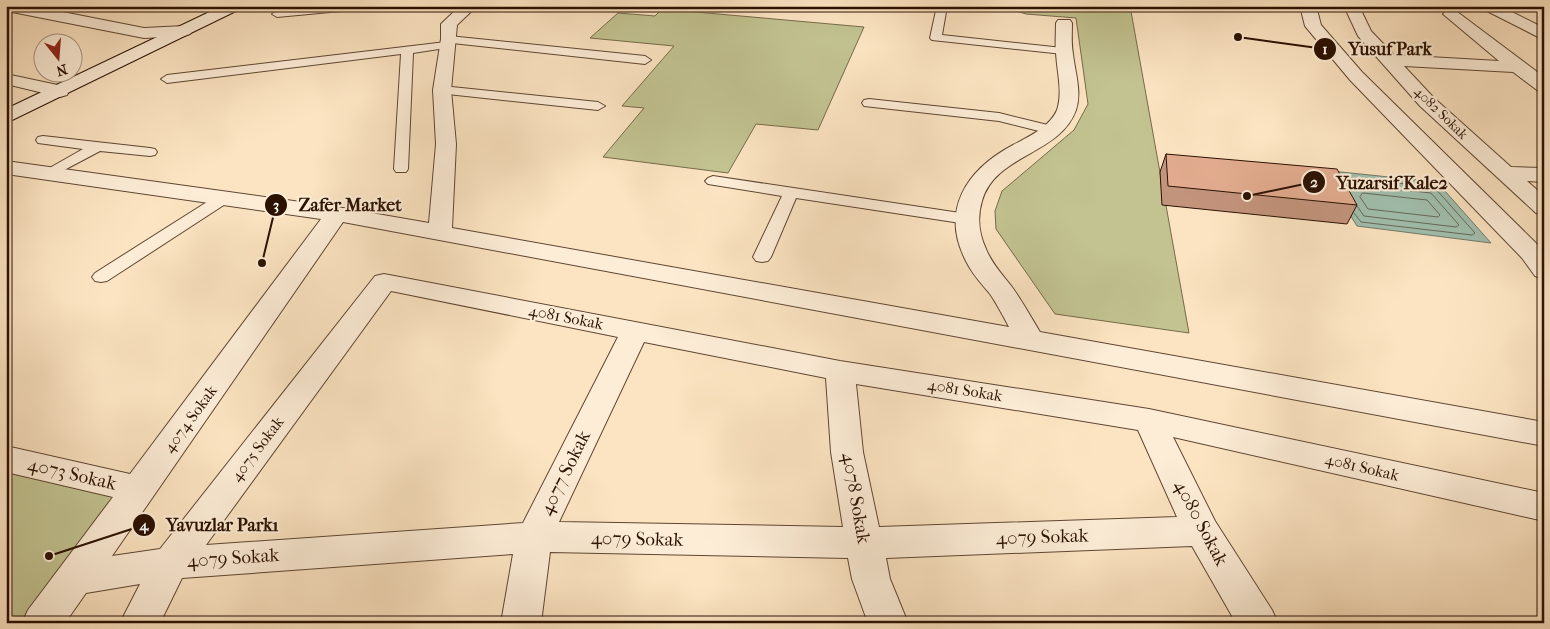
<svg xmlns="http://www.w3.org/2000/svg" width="1550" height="629" viewBox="0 0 1550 629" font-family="'IM FELL French Canon',serif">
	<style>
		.green { fill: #c2c391; stroke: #766a4a }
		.water { fill: #a0bfae; stroke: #717969 }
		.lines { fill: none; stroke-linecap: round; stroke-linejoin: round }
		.shore { stroke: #666858; stroke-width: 1 }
		.lane-casing { stroke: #5f4632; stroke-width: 2 }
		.street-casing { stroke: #5f4632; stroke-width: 2 }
		.secondary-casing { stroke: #2b1102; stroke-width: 2 }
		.lane { fill: #fdedd7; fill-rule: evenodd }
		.street { fill: #fdedd7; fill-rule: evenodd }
		.secondary { fill: #fdedd7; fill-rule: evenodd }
		.wall { fill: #c3947c; stroke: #2b1102 }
		.building { fill: #e3ac90; stroke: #2b1102 }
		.labels { text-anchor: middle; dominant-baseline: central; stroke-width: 4.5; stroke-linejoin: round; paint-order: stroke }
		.far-street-label { font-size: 14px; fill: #2b1102; stroke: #fdedd7 }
		.street-label { font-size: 16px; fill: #2b1102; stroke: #fdedd7 }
		.near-street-label { font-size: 19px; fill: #2b1102; stroke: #fdedd7 }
		.leader { fill: none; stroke: #2b1102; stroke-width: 2 }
		.callout-dot { fill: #2b1102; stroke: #fdedd7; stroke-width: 2 }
		.mark-label { font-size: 15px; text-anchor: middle; font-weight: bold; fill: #fff }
		.callout-label { font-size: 18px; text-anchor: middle; font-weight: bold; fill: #2b1102; stroke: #fdedd7; stroke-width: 4.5; stroke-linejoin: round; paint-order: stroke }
	</style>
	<rect width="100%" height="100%" fill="#fce4c2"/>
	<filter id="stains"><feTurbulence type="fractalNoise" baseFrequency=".004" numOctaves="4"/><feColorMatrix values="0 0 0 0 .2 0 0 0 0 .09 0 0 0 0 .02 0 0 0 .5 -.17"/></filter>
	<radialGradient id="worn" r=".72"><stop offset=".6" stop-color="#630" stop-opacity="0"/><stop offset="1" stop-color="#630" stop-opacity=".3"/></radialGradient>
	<path class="green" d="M1009 6H1130L1189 333 1055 314 996 229 995 211 1002 191 1074 130 1088 104 1076 18 1026 14 1007 8Z
		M662 9 864 27 818 130 756 124 728 173 603 157 644 108 622 106 674 46 590 38 618 13 655 16Z
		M6 461 139 489 45 623H6Z"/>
	<path class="water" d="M1322 170 1437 182 1491 243 1357 226Z"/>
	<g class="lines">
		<path class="shore" d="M1343 177 1434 187 1475 233 1472 235 1361 222 1354 213
			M1347 184 1431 193 1459 225 1456 227 1364 216 1357 206
			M1363 193 1427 200 1440 215 1438 217 1368 209 1360 197Z"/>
		<g class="lane-casing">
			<path id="lane" d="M326 6H367L362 9 277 17 272 14 277 11Z
				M937 6H947L942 35 1063 48 1069 51 1063 54 932 40 930 38Z
				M449 36 645 56 651 60 645 64 452 43 454 45 452 47 413 53 408 169 406 172H396L394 169 401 54 167 83 161 79 167 75 446 42 443 39Z
				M442 86 598 102 605 106 598 110 438 93 436 90Z
				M869 99 999 113 1056 127 1058 130 1051 134 999 121 864 106 862 103 864 100Z
				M43 136 150 148 155 149 157 152 155 155 150 156 100 151 51 177 46 176 44 173 46 170 83 149 38 143 36 140 38 137Z
				M713 176 967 214 973 216 975 219 973 222 967 224 796 198 771 257 768 261 762 262 756 261 753 257 782 196 708 184 705 181 708 178Z
				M224 193 230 195 232 198 230 201 107 281 101 282 95 281 92 277 95 273 218 195Z"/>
		</g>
		<g class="street-casing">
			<path id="street" d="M6 6H32L144 28 184 26 190 28 192 31 190 34 184 36 144 38 12 12 7 10Z
				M460 6H477L457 25 451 90 456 144 452 228 1009 327C1003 316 997 304 990 294 982 284 973 275 967 263 939 211 966 170 1013 145 1028 137 1050 127 1057 110 1063 92 1057 72 1056 53 1055 43 1056 33 1056 23L1058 20H1070L1072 23C1072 33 1071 43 1073 54 1075 72 1082 92 1076 110 1060 155 995 154 982 201 977 217 979 234 986 249 992 264 1002 274 1012 287 1022 301 1031 317 1040 332L1544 422V446L343 222 112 556 160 549 375 276 384 274 840 361 1149 409 1544 493V521L1173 437 1215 521 1272 610 1278 623H1236L1192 546 886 558 890 579 908 623H868L852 579 848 558 550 552 541 623H501L513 554 182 578 160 623H120L140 584 86 593 65 623H22L28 610 113 497 6 472V446L130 474 321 219 6 174V161L337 207 429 223 436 144 433 90 441 39V24ZM391 291 618 337 523 523 206 545ZM644 342 826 378 831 452 843 527 559 522ZM856 384 1138 430 1177 517 879 527 863 452Z
				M1300 6H1316L1321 25 1362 72 1541 248 1544 252V279L1535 276 1522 258 1350 80 1305 26Z
				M1344 6H1359L1371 31 1394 55 1499 61 1443 14 1446 11H1456L1544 77V91L1537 90 1513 72 1404 66 1434 98 1511 167 1544 168V182L1527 181 1544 196V215L1536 213 1420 106 1358 36Z
				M1481 6H1500L1544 28V40L1483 9Z
				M6 74 67 87 69 91 67 95 60 97 6 84Z"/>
		</g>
		<g class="secondary-casing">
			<path id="secondary" d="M222 6H242L240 9 6 123V109Z"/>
		</g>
		<use href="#lane" class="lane"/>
		<use href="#street" class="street"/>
		<use href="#secondary" class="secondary"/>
	</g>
	<path class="wall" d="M1166 154 1357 205 1347 224 1162 205 1160 172Z"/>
	<path class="building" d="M1166 154 1337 169 1357 205 1168 186Z"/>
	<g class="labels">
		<g class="far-street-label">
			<text transform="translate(1441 113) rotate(44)">4082 Sokak</text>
		</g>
		<g class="street-label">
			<text transform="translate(566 317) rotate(11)">4081 Sokak</text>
			<text transform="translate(965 390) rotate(9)">4081 Sokak</text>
			<text transform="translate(190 419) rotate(-54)">4074 Sokak</text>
			<text transform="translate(257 449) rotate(-53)">4075 Sokak</text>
			<text transform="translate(1362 467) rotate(13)">4081 Sokak</text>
		</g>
		<g class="near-street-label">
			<text transform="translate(565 473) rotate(-64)">4077 Sokak</text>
			<text transform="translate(72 474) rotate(13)">4073 Sokak</text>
			<text transform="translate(856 498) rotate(80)">4078 Sokak</text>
			<text transform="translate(1201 523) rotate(62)">4080 Sokak</text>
			<text transform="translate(1042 537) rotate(-2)">4079 Sokak</text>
			<text transform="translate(637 539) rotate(1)">4079 Sokak</text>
			<text transform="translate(233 558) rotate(-4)">4079 Sokak</text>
		</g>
	</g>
	<path class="leader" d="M1238 37L1325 49M1247 196L1314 182M262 263L276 205M49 556L144 525"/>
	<g class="callout-dot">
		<circle cx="1238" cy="37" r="5"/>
		<circle cx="1247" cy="196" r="5"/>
		<circle cx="262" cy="263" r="5"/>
		<circle cx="49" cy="556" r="5"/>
		<circle cx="1325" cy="49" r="12"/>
		<circle cx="1314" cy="182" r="12"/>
		<circle cx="276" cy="205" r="12"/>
		<circle cx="144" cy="525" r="12"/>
	</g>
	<g class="mark-label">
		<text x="1325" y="54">1</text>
		<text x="1314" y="187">2</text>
		<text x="276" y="210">3</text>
		<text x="144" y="530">4</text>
	</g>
	<g class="callout-label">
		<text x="1390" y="55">Yusuf Park</text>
		<text x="1392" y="189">Yuzarsif Kale2</text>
		<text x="350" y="211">Zafer Market</text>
		<text x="222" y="531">Yavuzlar Parkı</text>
	</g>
	<rect width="1550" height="629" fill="none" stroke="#fce4c2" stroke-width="25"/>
	<rect x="8" y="8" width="1535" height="614" fill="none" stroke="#2b1102" stroke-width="2.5"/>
	<rect x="12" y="12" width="1525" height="604" fill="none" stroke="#2b1102"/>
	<g transform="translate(58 58) rotate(163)"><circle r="24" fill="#fdedd7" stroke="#a99582"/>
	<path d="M0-4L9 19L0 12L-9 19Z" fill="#8f2418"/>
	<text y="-8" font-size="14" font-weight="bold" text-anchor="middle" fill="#2b1102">N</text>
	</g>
	<rect width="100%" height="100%" filter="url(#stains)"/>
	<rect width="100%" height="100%" fill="url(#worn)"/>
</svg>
